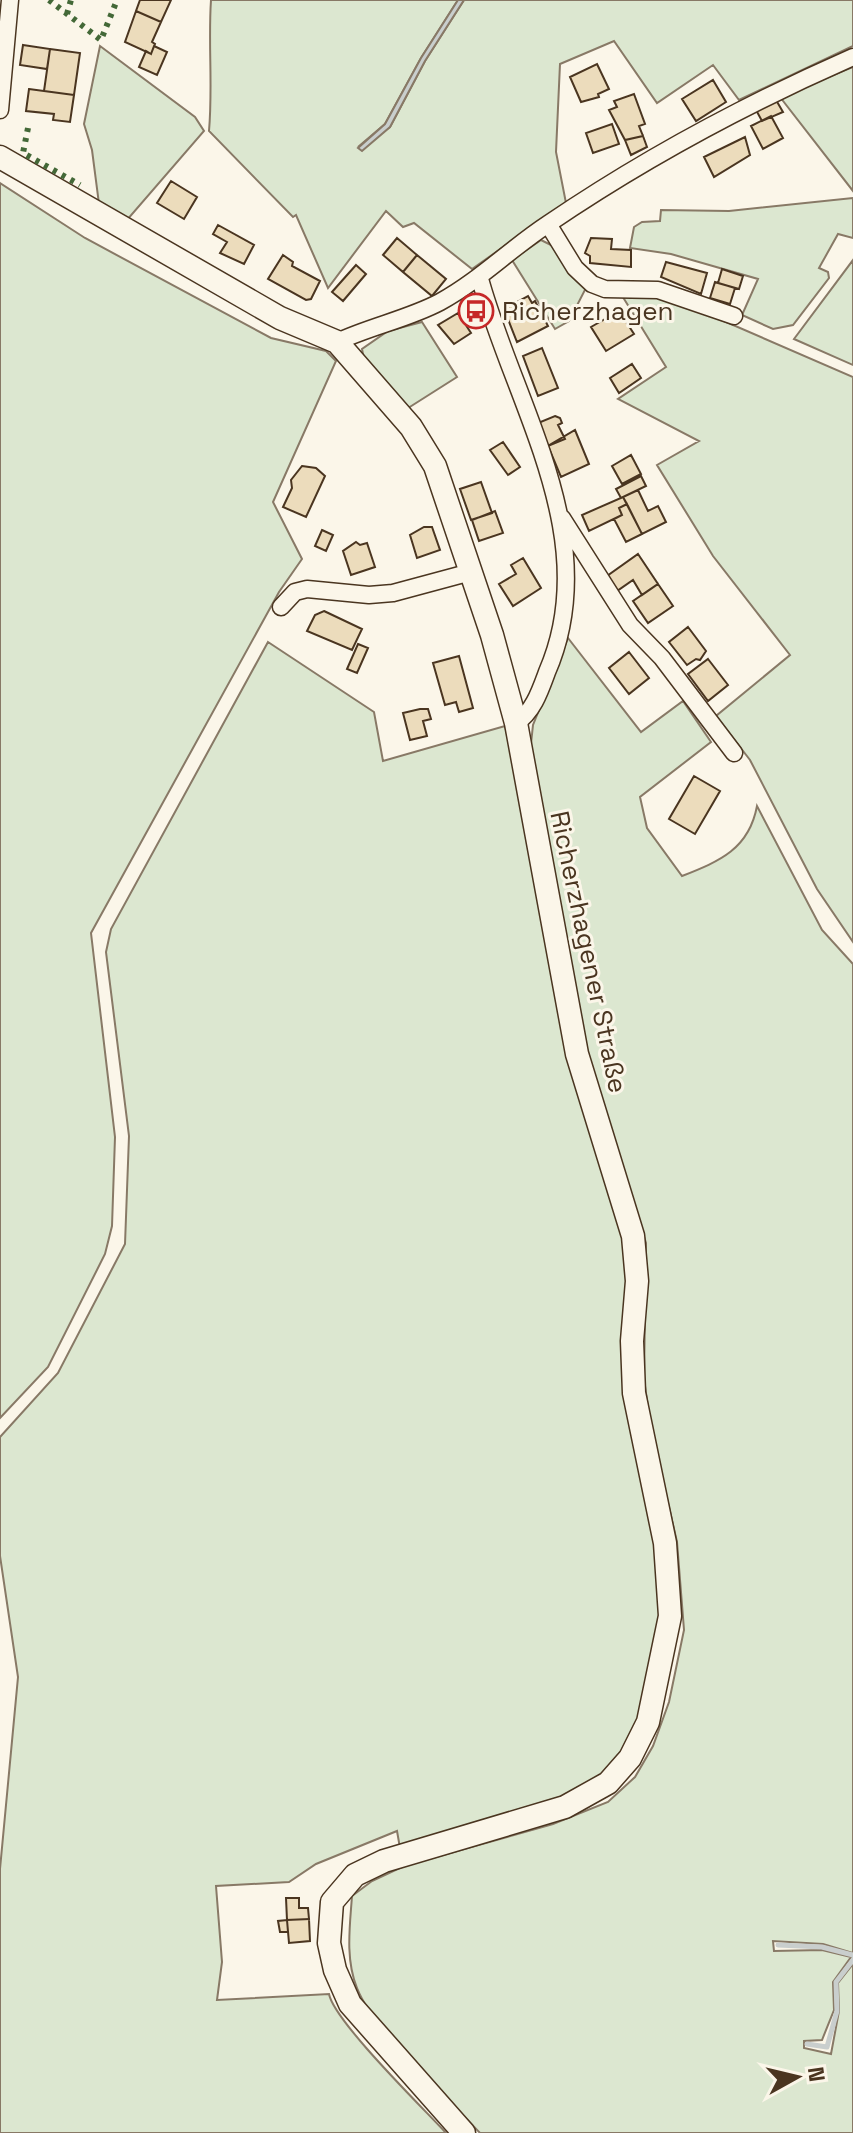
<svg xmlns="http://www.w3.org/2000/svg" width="853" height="2133" viewBox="0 0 853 2133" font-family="'Space Grotesk',sans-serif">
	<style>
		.green { fill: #dce7d0; stroke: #887966; stroke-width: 2 }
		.water { fill: #c9cecd; stroke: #887966; stroke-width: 2 }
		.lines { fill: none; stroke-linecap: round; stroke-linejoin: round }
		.stream { stroke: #c9cecd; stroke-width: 5 }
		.building { fill: #ecdcbc; stroke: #4a3520; stroke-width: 2 }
		.street-casing { stroke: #4a3520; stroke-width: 19 }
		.secondary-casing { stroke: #4a3520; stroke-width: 25 }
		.street { stroke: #fbf6e9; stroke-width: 16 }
		.secondary { stroke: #fbf6e9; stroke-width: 22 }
		.hedge { stroke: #436837; stroke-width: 6; stroke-dasharray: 4 6; stroke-linecap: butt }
		.labels { text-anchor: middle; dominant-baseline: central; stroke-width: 6; stroke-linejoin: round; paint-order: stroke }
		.poi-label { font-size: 26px; fill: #4a3520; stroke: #fbf6e9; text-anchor: start }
		.street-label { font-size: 26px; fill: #4a3520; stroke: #fbf6e9 }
	</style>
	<rect width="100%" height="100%" fill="#fbf6e9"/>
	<path class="green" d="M211 0H458L421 58 385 124 358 147 390 127 425 61 464 0H853V46L739 100 713 65 657 103 614 41 560 64 556 152 566 203 472 269 414 223 403 227 386 211 328 288 296 215 293 217 209 131C213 85 208 45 211 0Z
		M100 46 195 117 204 131 127 220 99 204 92 150 84 124Z
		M853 67V191L780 97Z
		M0 183 85 238 271 338 326 351 336 361 273 502 302 559 279 592 91 933 115 1137 112 1226 105 1254 48 1367 0 1418Z
		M853 198V238L838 234 819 268 828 272 829 278 793 325 773 329 742 315 758 279 671 254 630 248 634 227 642 222 660 221 661 210 729 211Z
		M541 240 555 247 587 286 569 321 555 329 512 260Z
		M853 260V365L794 339Z
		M621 294 673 299 853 377V942L817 889 750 760 716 716 790 655 713 556 657 465 699 441 618 399 666 367Z
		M422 322 457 377 405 410 364 359 362 349 388 331Z
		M568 638 641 732 683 701 711 742 640 797 647 828 682 876C720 861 749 849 757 806L822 930 853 964V1953L823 1944 773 1941 774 1951 822 1950 851 1957 833 1982 834 2010 822 2040 804 2041V2048L831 2054 839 2011 838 1983 853 1964V2133H480C445 2095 375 2033 357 1988 345 1959 350 1925 352 1896L372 1881 404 1866 553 1824 608 1802 635 1777 653 1746 669 1702 684 1630 677 1542 651 1429 644 1379 646 1243 591 1069 530 753 533 725Z
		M268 642 374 712 383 761 505 726 620 1208 665 1597 648 1706 613 1767 574 1796 400 1848 397 1831 316 1864 289 1882 216 1886 222 1962 217 2000 329 1994C334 2021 423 2108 446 2133H0V1869L18 1677 0 1556V1437L58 1373 125 1244 129 1136 106 952 111 929Z"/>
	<path class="water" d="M458 0H464L425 61 390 127 362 151 358 148 385 124 421 58Z"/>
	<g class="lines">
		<path class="stream" d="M778 1945 822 1947 853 1955
			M807 2044 827 2047 837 2011 836 1982 853 1960"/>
	</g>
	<path class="building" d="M140 0H171L161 22 136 11Z
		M136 11 161 22 152 42 155 44 151 54 125 42Z
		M23 45 50 49 47 69 20 65Z
		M154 46 167 52 157 75 139 67 146 51 151 54Z
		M50 49 80 53 74 95 44 91Z
		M597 64 609 89 598 94 599 97 581 102 570 77Z
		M713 80 726 102 696 121 682 99Z
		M29 89 74 95 70 122 53 120 54 114 26 111Z
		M634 94 645 124 639 126 643 136 625 140 609 110 617 107 614 101Z
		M776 100 783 112 762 121 756 110Z
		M771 116 783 138 763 149 751 126Z
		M612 124 619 144 593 153 586 133Z
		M643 136 647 147 631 155 625 140Z
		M745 137 750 155 714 177 704 157Z
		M171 181 197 197 184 219 157 203Z
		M218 225 254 245 244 264 220 253 227 242 213 234Z
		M397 238 417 255 403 272 383 255Z
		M591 238 612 239 611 249 631 250V267L590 263V256L585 253Z
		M283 255 293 262 292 266 320 281 311 299 306 300 268 279Z
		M417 255 446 279 432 296 403 272Z
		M666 262 707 273 701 294 661 277Z
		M356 265 366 274 343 301 332 292Z
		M722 269 743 276 739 289 718 283Z
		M715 282 735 288 730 304 710 298Z
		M528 296 532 303 535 301 548 326 517 342 504 309Z
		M619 311 634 334 606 351 591 327Z
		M458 313 471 333 454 344 438 325Z
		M542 348 558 388 538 396 523 356Z
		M632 364 641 378 619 393 610 378Z
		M555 416 560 418 562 423 558 425 565 439 548 446 538 423Z
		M575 430 589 464 561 477 548 446Z
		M503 442 520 467 508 475 490 450Z
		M631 455 641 474 622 484 612 466Z
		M302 466 316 468 325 476 306 517 283 507 292 488 291 480Z
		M641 476 646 486 621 498 616 489Z
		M481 482 492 513 471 520 460 489Z
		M638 490 648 511 658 506 666 522 642 534 623 497Z
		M623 497 627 504 619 508 622 515 589 531 582 515Z
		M627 504 642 534 626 542 614 519 622 515 619 508Z
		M495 511 503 533 479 541 472 520Z
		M424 527H432L440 550 417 558 410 535Z
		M322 530 333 535 326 551 315 546Z
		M356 542 360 545 367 543 375 567 351 575 343 551Z
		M638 554 658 584 642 595 633 580 617 591 607 576Z
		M523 558 541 588 513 606 499 584 516 574 511 565Z
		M658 584 673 606 648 623 633 601Z
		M324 611 362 629 352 650 307 631 315 615Z
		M688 627 706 651 700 660 696 659 687 665 669 642Z
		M358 644 368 648 357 673 347 669Z
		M629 652 649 678 629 694 609 668Z
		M459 656 473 708 459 712 456 702 445 705 433 663Z
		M708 659 728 685 708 701 688 674Z
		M420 709H428L431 719 423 721 427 736 410 740 403 713Z
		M694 776 720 791 695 834 669 819Z
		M286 1898H299V1908H308L309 1919 287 1920Z
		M309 1919 310 1941 289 1943 287 1920Z
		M287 1920 288 1932H280L278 1921Z"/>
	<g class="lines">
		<g class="street-casing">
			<path id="street" d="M0 110 10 0
				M548 224 575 268 592 284 605 289 658 290 734 316
				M480 279C515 406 605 539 547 672 540 691 533 712 516 723
				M337 342C371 326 408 319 440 302 480 280 510 249 548 224 645 158 746 104 853 57
				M562 518 630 625 662 658 734 753
				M281 607 295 592 307 589 369 595 393 593 471 572"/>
		</g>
		<g class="secondary-casing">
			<path id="secondary" d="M0 157 280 318 337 342 411 427 435 466 492 635 516 723 577 1054 633 1236 637 1281 632 1341 634 1393 665 1543 670 1616 648 1722 630 1758 608 1783 565 1807 384 1861 355 1875 332 1902 329 1943 335 1970 350 2004 464 2133"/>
		</g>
		<use href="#street" class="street"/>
		<use href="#secondary" class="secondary"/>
		<path class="hedge" d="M49 0 101 40 117 0
			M67 14 71 0
			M28 128 23 153 80 185"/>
	</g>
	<defs>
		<g id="bus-ring" transform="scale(1.8)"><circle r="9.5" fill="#fbf6e9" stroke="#c62828" stroke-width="1.5"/><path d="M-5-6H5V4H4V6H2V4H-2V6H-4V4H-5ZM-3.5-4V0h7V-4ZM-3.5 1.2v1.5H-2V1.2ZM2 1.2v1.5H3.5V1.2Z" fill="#c62828"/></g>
	</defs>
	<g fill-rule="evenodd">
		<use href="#bus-ring" x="476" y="311"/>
	</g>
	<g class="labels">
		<g class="poi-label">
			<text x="502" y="311">Richerzhagen</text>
		</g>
		<g class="street-label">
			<text transform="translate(589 952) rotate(78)">Richerzhagener Straße</text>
		</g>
	</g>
	<g transform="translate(797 2077) rotate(82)" stroke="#fbf6e9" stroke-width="6" paint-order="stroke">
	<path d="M0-6L14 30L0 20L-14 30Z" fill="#4a3520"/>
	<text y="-12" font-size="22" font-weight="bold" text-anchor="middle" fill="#4a3520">N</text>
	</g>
</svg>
